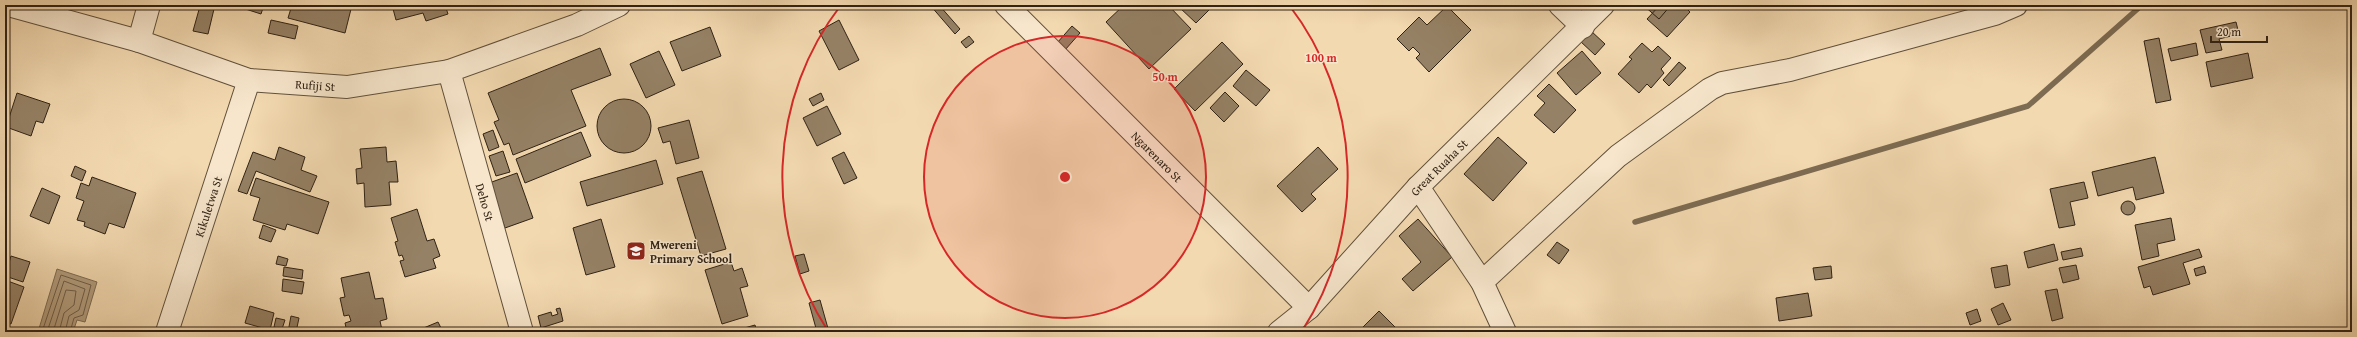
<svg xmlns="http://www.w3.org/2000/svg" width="2357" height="337" viewBox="0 0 2357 337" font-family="'Gentium Book Plus',serif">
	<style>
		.water { fill: #b19b7b; stroke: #7d6b52 }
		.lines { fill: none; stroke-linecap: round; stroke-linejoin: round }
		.shore { stroke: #705e48; stroke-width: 1 }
		.stream { stroke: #7d6b52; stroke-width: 5.5 }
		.building { fill: #958165; stroke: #302214 }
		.minor-casing { stroke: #61503b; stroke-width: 24 }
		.minor { stroke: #f7e6cc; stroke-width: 22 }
		.ring { fill: none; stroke: #d62828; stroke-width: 2 }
		.labels { text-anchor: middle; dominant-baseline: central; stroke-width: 3; stroke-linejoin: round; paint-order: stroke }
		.street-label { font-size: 12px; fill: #302214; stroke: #f7e6cc }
		.poi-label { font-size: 12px; font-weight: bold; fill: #302214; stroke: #f7e6cc; text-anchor: start }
		.centre { fill: #d62828; stroke: #f7e6cc; stroke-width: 2 }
		.ring-label { font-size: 12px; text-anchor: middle; font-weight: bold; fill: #d62828; stroke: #f7e6cc; stroke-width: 3; stroke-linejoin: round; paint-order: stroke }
	</style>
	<rect width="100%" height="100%" fill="#f3d9b0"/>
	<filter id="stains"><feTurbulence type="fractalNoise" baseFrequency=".005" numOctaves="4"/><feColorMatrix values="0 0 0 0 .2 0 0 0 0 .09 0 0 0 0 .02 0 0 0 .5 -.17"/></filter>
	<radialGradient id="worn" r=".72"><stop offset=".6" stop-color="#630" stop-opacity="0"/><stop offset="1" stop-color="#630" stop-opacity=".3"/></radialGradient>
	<path class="water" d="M57 269 97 282 85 322 77 320 73 332H38Z"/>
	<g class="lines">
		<path class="shore" d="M42 332 61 275 91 285 83 315 74 318 70 332
			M47 332 64 281 85 289 79 310 69 316 65 332
			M53 332 66 290 76 291 74 305 64 313 59 332"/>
		<path class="stream" d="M1635 222 2028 106 2142 5"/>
	</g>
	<path class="building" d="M233 5H264L261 14Z
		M292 5H334L351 9 345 33 288 18Z
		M392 5H445L448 14 426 21 423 13 396 20Z
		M930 5H939L960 29 955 34Z
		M1124 5H1168L1191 29 1149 69 1106 22Z
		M1181 5H1214L1196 23 1179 7Z
		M1643 5H1671L1659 19Z
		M1660 5H1683L1690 12 1667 37 1647 19Z
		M200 6 214 9 208 34 193 31Z
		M1447 6 1471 30 1429 72 1416 58 1420 54 1413 47 1409 51 1397 39 1419 17 1427 25Z
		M271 20 298 26 295 39 268 33Z
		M839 20 859 60 839 70 819 31Z
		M2236 22 2239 34 2219 39 2222 50 2206 53 2200 30Z
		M1072 26 1080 33 1065 50 1057 43Z
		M710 27 721 56 682 71 670 42Z
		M1590 30 1605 44 1595 55 1580 41Z
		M969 36 974 42 966 48 961 42Z
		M2159 38 2171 100 2156 103 2144 41Z
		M1222 42 1243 64 1195 111 1174 89Z
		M1642 43 1652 52 1658 46 1671 58 1661 69 1664 73 1651 88 1647 84 1639 93 1618 74 1632 59 1629 57Z
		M2196 43 2198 55 2171 61 2168 49Z
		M600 48 611 75 571 90 586 126 513 155 509 143 504 145 494 122 499 120 488 93Z
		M659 51 675 85 646 98 630 64Z
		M1582 51 1601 73 1576 95 1557 73Z
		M2248 53 2253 78 2211 87 2206 62Z
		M1679 62 1686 68 1669 86 1663 80Z
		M1246 70 1270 90 1256 106 1233 86Z
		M1549 84 1576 110 1554 133 1534 115 1545 103 1537 96Z
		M1225 92 1239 106 1224 122 1210 108Z
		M17 93 50 104 43 123 36 121 31 136 6 127Z
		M821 93 824 100 813 106 809 99Z
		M597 126a27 27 0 1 1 54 0a27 27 0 1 1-54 0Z
		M827 106 841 134 817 146 803 118Z
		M689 120 699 158 676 164 670 141 663 143 658 128Z
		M493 130 499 147 489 151 483 134Z
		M581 132 591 156 525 183 516 159Z
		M1498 137 1527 163 1493 201 1464 174Z
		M279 147 305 157 301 170 317 176 310 192 256 171 247 194 238 191 253 152 275 160Z
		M386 147 387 162 396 161 398 182H389L391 205 365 207 364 183 357 184 356 169 362 168 360 149Z
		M1318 147 1338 169 1311 194 1316 199 1302 212 1277 186Z
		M503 151 510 172 496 176 489 156Z
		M844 152 857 178 844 184 832 158Z
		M2155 157 2164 193 2136 200 2133 187 2098 196 2092 172Z
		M656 160 663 184 587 206 580 182Z
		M75 166 86 171 82 181 71 176Z
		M702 171 726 249 701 256 677 178Z
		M517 173 533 218 505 228 489 183Z
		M92 177 136 193 124 228 109 223 105 234 84 226 85 222 77 220 84 201 76 198 81 183 89 186Z
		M256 178 329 202 318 234 287 224 285 230 253 220 260 198 250 195Z
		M2084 182 2088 198 2070 202 2075 225 2059 228 2050 189Z
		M42 188 60 196 49 224 30 216Z
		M2121 208a7 7 0 1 1 14 0a7 7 0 1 1-14 0Z
		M417 209 427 241 434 239 440 256 433 259 436 268 405 277 400 261 404 260 402 255 399 256 395 242 398 241 391 218Z
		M2171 218 2175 240 2157 244 2159 256 2142 260 2135 225Z
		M601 219 615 267 586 275 573 228Z
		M1418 219 1452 257 1413 291 1402 279 1421 262 1399 236Z
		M263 225 276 230 271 242 259 238Z
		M1557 242 1569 250 1559 264 1547 255Z
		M2054 244 2058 260 2028 268 2024 252Z
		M2081 248 2083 256 2063 260 2061 252Z
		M2199 249 2202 257 2183 263 2190 284 2153 295 2150 286 2144 288 2138 267Z
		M804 254 809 271 800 274 795 256Z
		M11 256 30 262 23 282 5 276Z
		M278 256 288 259 286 266 276 264Z
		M731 262 734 271 742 268 748 286 740 288 748 316 722 324 705 270Z
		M2007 265 2010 285 1995 288 1991 268Z
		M2076 265 2079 279 2063 283 2059 268Z
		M1831 266 1832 278 1815 280 1813 268Z
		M2204 266 2206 273 2196 276 2194 269Z
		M284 267 303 270 302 279 283 276Z
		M369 272 375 299 383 298 387 319 380 321 382 330 347 332 345 323 351 321 349 315 344 316 340 298 345 297 341 278Z
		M283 279 304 282 302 294 282 291Z
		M5 280 24 287 11 324 5 322Z
		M2057 289 2063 318 2052 321 2045 291Z
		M1808 293 1812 316 1779 321 1776 298Z
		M820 300 829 332H817L809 303Z
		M2003 303 2011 320 1998 325 1991 309Z
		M250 306 274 313 270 330 245 323Z
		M560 308 563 321 541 328 538 316 551 312 552 316 558 314 556 309Z
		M1977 309 1981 321 1970 325 1966 313Z
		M1379 311 1400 332H1368L1363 327Z
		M291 316 299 318 296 332H288Z
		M276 318 285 320 282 329 274 327Z
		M438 322 443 332H414Z
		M755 325 757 332H730Z"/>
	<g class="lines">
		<g class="minor-casing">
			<g id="minor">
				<path id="s1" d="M8 5 139 41 249 80 347 87 449 71 577 25 619 5"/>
				<path id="s2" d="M1006 5 1309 308"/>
				<path d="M1560 5 1583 27"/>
				<path d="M139 41 149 5"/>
				<path id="s3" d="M449 71 522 332"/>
				<path d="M1418 187 1482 282 1505 332"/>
				<path d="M1482 282 1618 156 1710 89 1722 83 1790 70 1995 14 2016 5"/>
				<path id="s4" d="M167 332 249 80"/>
				<path id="s5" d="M1279 332 1309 308 1418 187 1603 5"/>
			</g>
		</g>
		<use href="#minor" class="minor"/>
	</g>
	<circle cx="1065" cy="177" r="141" fill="#d62828" fill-opacity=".12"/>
	<g class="ring">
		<circle cx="1065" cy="177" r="141"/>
		<path d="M828 331A282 282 0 0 1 841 5M1289 5A282 282 0 0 1 1302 331"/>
	</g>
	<defs>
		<g id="school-square" transform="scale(1)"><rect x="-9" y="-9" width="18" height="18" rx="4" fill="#8f2418" stroke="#f7e6cc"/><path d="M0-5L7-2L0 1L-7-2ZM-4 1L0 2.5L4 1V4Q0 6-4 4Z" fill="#fff"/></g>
	</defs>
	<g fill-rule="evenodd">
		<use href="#school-square" x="636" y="251"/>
	</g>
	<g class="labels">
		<g class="street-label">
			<text stroke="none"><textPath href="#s1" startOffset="319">Rufiji St</textPath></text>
			<text stroke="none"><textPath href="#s2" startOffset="214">Ngarenaro St</textPath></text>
			<text stroke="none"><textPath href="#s5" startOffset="230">Great Ruaha St</textPath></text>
			<text stroke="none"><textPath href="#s3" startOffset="136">Deho St</textPath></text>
			<text stroke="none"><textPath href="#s4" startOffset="132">Kikuletwa St</textPath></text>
		</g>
		<g class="poi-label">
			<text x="650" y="244">Mwereni<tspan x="650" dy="14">Primary School</tspan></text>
		</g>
	</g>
	<circle cx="1065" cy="177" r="6" class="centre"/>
	<g class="ring-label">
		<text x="1321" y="62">100 m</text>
		<text x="1165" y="81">50 m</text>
	</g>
	<rect width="2357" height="337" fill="none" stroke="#f3d9b0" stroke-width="20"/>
	<rect x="6" y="6" width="2345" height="325" fill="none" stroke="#302214" stroke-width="2"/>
	<rect x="10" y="10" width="2337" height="317" fill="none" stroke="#302214"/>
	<path d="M2211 36v6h56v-6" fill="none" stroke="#302214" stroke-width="2"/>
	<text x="2217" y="36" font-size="12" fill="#302214" stroke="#f7e6cc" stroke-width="3" paint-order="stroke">20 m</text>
	<rect width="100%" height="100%" filter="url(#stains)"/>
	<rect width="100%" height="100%" fill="url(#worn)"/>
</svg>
